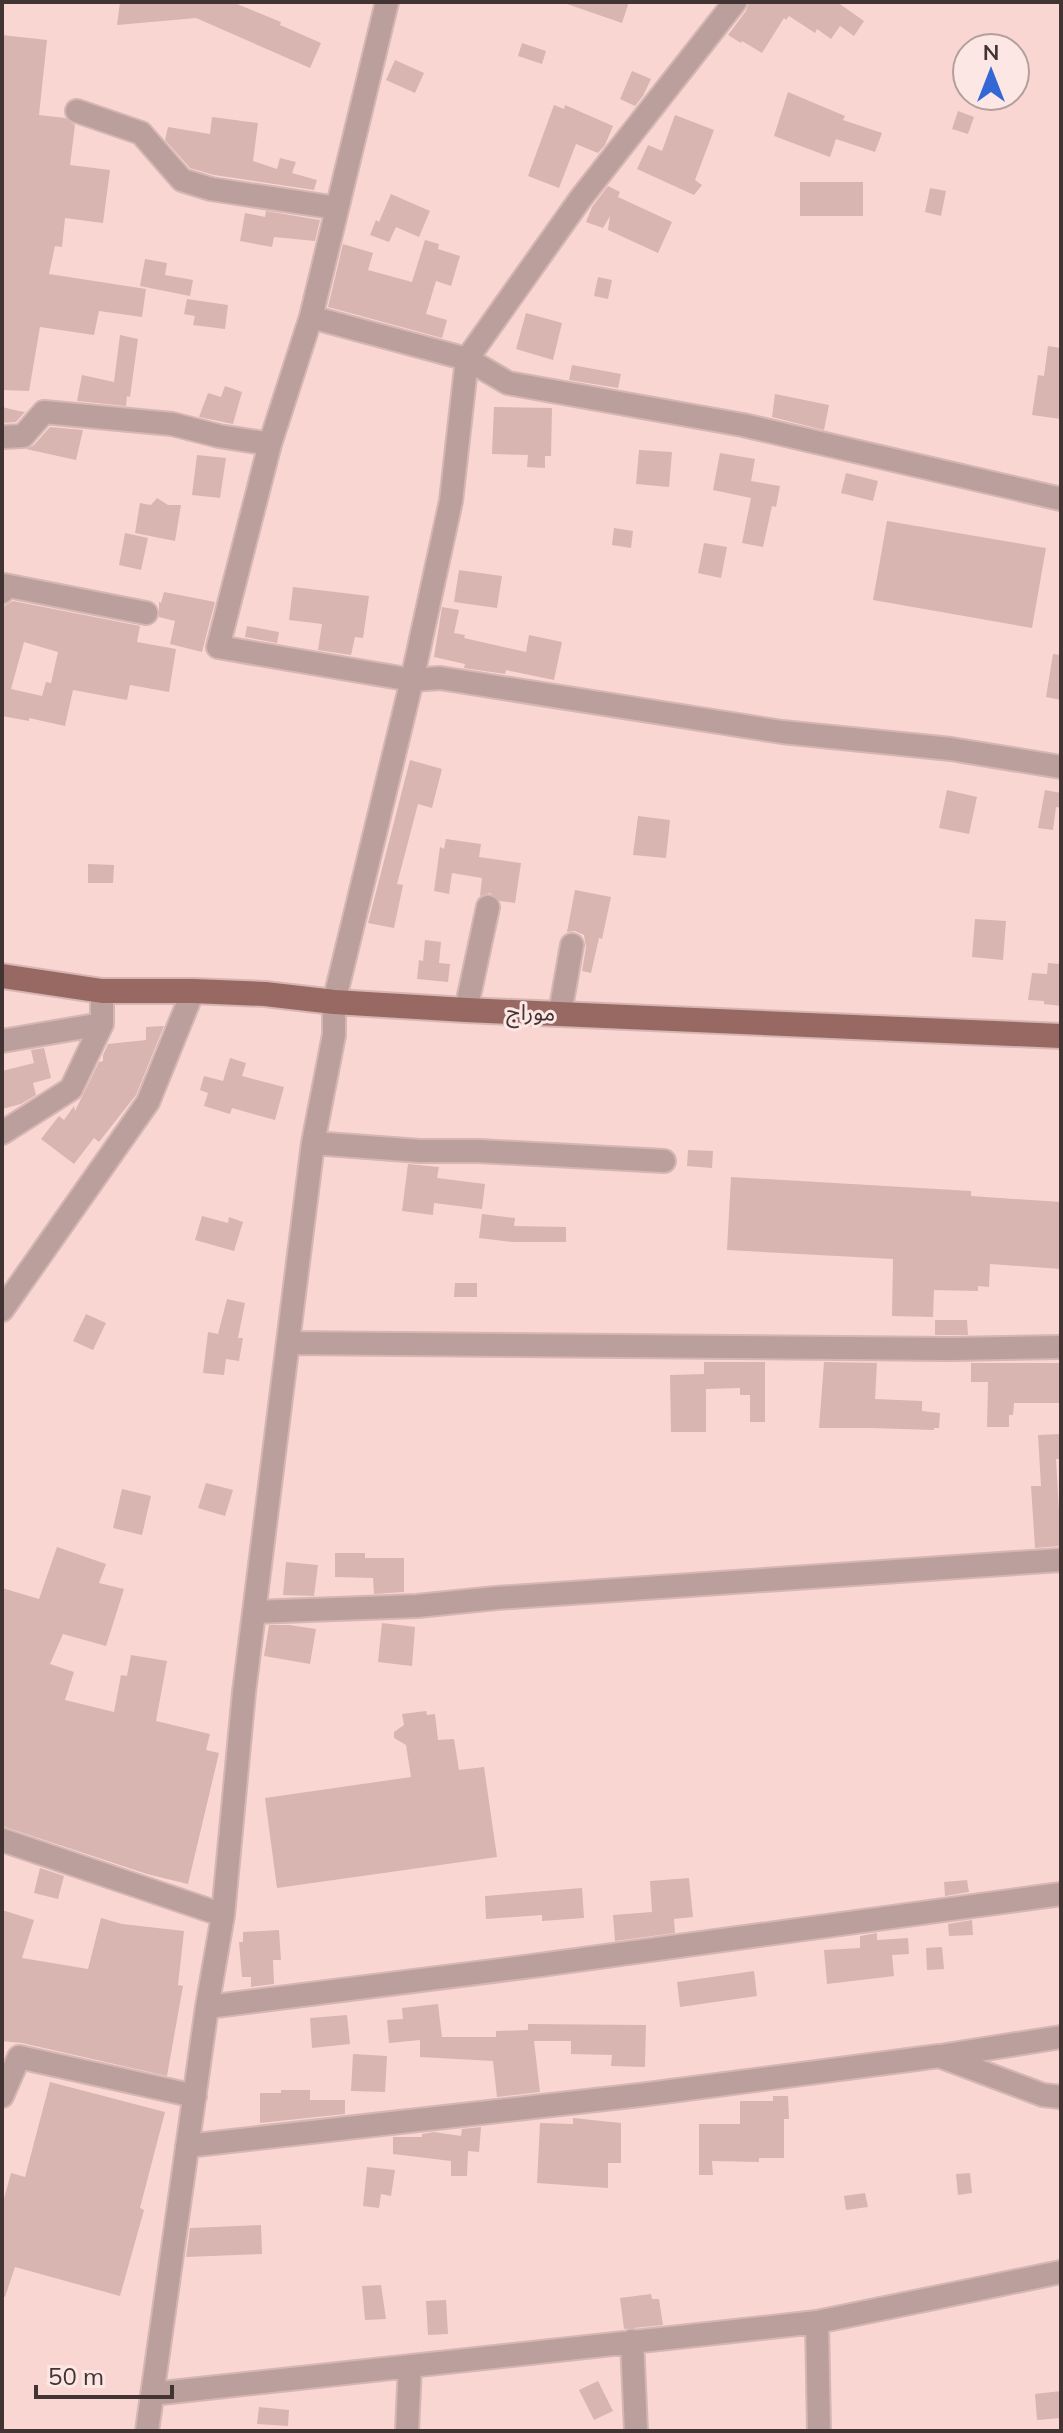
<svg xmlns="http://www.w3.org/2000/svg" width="1063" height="2433" viewBox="0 0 1063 2433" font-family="Mulish,'Noto Sans Arabic',sans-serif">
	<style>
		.building { fill: #d8b5b1; fill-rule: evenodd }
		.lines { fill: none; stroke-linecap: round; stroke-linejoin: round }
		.minor-casing { stroke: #d5b6b2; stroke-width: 26 }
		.major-casing { stroke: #d5b6b2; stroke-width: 28 }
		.minor { stroke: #bb9f9c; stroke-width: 22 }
		.major { stroke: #986863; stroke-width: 24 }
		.labels { text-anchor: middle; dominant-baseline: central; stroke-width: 6; stroke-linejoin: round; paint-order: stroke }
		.street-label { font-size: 22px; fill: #423433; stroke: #fde7e5 }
	</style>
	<rect width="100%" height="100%" fill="#fad6d2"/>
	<path class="building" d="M120 2H232L281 22 280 25 321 43 310 68 196 18 117 25Z
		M568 2H629L622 23 567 4Z
		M749 2H837L864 21 854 36 840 26 831 39 817 29 815 33 789 16 786 20 784 18 762 53 742 41 741 43 728 35 746 11Z
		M2 35 47 40 39 115 65 118 75 125 70 165 110 170 103 223 65 218 62 247 55 246 49 274 146 289 142 317 99 311 94 335 40 327 29 391 2 390Z
		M522 43 546 51 542 64 518 56Z
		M395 60 424 73 415 93 386 80Z
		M632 71 651 79 643 96 635 106 620 99Z
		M788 92 845 116 843 120 882 133 875 152 836 139 830 157 774 136Z
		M554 105 564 109 565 105 613 126 605 145 598 153 576 144 559 188 528 176Z
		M958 111 974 117 968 134 952 129Z
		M675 115 714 130 695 180 702 185 694 195 637 169 648 145 662 151Z
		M212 117 258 123 253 161 277 169 280 158 296 162 292 173 317 180 314 190 214 175 190 168 165 140 168 127 210 134Z
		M800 182H863V216H800Z
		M608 186 620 192 618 197 672 222 658 253 608 230 610 216 603 228 586 222 592 207Z
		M930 188 946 191 941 216 925 212Z
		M391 194 430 211 419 237 396 227 389 242 370 235 376 220 379 222Z
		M266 211 320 220 315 241 274 237 272 247 240 241 245 213 265 217Z
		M425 240 439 244 438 249 460 256 451 286 436 281 426 314 447 320 442 338 328 307 343 244 373 253 368 270 412 282Z
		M145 259 167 263 165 275 193 280 190 296 140 286Z
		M598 277 612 280 608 299 594 296Z
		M187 299 228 305 225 329 193 325 195 316 184 314Z
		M526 313 562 323 553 360 516 349Z
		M120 335 138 339 130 397 127 396 126 406 77 401 82 375 114 382Z
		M1048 346 1061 348V419L1032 415 1038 375 1044 376Z
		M572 365 621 374 618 388 569 380Z
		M225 386 242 392 233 424 199 417 208 393 221 397Z
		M775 394 829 405 824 430 772 417Z
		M2 407 19 411 25 412 16 422 2 423Z
		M494 407 552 408 551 456H545V468L527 467 528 455 492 454Z
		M50 427 83 430 76 460 26 449 34 445Z
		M639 450 672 452 669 487 636 484Z
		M720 453 755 459 751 481 780 486 776 507 772 506 763 547 742 543 751 498 713 490Z
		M197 455 226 458 220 498 192 495Z
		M846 473 878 481 873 501 841 493Z
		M157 498 168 505H181L175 541 135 533 140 503 151 505Z
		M887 521 1046 548 1032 628 873 600Z
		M614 528 633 531 631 548 612 545Z
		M125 533 148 538 141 570 119 565Z
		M704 543 727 547 721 578 698 573Z
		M459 570 502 576 497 608 454 602Z
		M293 587 369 596 363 638 355 637 351 655 318 650 322 624 289 620Z
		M164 592 215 602 202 652 170 644 175 621 159 617V602L161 603Z
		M13 601 140 626 137 642 176 649 169 692 130 685 127 700 73 690 65 726 29 718V721L2 716V614L4 606ZM24 642 58 652 51 683 46 682 42 696 11 689Z
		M442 607 459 610 454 633 465 635 464 638 526 652 529 635 562 642 554 680 506 670 505 674 464 668 465 664 434 657Z
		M247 626 279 632 277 643 245 637Z
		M1053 654 1061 655V700L1046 697Z
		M410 760 442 769 432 808 418 804 397 884 403 885 394 928 368 923Z
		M947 790 977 797 969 834 939 828Z
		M1045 790 1061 793V808L1056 807 1053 830 1038 828Z
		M638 816 670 820 666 858 633 855Z
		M446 839 481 844 479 857 521 863 515 903 500 901 490 893 480 896 482 878 452 873 449 894 434 891 440 847 444 849Z
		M88 864 114 865 113 883H88Z
		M575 890 611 897 602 939 599 938 591 973 582 971 586 947 584 935 575 931 567 932Z
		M975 919 1006 921 1003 960 972 957Z
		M425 940 441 942 439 963 450 964 448 982 417 979 419 960 423 961Z
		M1048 963 1061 964V1006L1044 1004V1001L1028 1000 1032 973 1047 974Z
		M164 1026 136 1095 99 1142 94 1138 74 1164 41 1139 59 1116 64 1120 74 1106 75 1111 99 1062 103 1061V1055L108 1044 146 1040V1027Z
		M44 1048 51 1078 33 1083 36 1095 21 1104 2 1109V1071L34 1063 31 1050Z
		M230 1058 246 1063 242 1076 284 1087 275 1120 232 1108 230 1114 204 1106 208 1093 200 1090 204 1076 223 1081Z
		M688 1150 713 1151 712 1168 687 1166Z
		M408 1164 439 1167 437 1178 485 1184 482 1209 434 1203 433 1215 402 1211Z
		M731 1177 971 1191V1196L1061 1202V1269L990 1264 989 1287 978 1286V1291L934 1290 933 1317 892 1316 893 1259 727 1250Z
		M482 1214 515 1218 514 1226 566 1227V1242H512L479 1238Z
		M202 1216 228 1223 229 1217 243 1222 234 1251 195 1240Z
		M455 1283H477V1297H454Z
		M227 1299 245 1303 238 1338H243L239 1361 226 1359 224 1375 203 1373 208 1332 218 1334Z
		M86 1314 106 1323 93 1350 73 1341Z
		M935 1320H967L968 1335H935Z
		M704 1362H765V1422H750V1395H740V1388L706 1389V1432H671L670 1375 704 1374Z
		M824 1362 877 1363 875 1399 922 1401V1411L940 1413 939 1428H934V1430L872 1428H819Z
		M971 1363H1061V1403H1014L1013 1415H1009V1427H987L988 1382H971Z
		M1061 1434V1459H1056L1061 1546 1035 1548 1031 1486H1041L1038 1435Z
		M206 1483 233 1490 225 1516 198 1508Z
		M122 1489 151 1496 142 1535 113 1528Z
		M57 1547 106 1564 99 1583 124 1589 106 1646 63 1634 50 1664 74 1672 65 1700 114 1712 121 1675 127 1676 131 1655 167 1661 156 1721 210 1734 206 1750 219 1753 188 1884 147 1874 2 1826V1588L39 1599Z
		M335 1553H365V1558H404V1592L374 1594 373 1578 335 1577Z
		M286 1562 318 1565 314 1596 283 1595Z
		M382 1623 415 1627 412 1666 378 1662Z
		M269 1625H289L316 1629 310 1664 264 1656Z
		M426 1711 427 1715 435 1714 438 1740 454 1739 459 1770 484 1767 497 1857 277 1888 265 1798 411 1777 406 1745 394 1738V1732L404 1725 402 1714Z
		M40 1868 64 1876 58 1899 34 1893Z
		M689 1878 693 1917 674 1919 675 1933 615 1941 613 1915 652 1912 650 1881Z
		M967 1880 969 1892 945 1896 944 1882Z
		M582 1888 584 1918 542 1921V1915L486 1919 485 1896Z
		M2 1910 34 1920 22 1958 88 1969 101 1918 122 1924 184 1931 178 1985 183 1986 167 2076 22 2043 2 2041Z
		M972 1920 973 1935 949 1936 948 1924Z
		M279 1930 281 1960H273L274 1984 251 1987V1977H242L239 1942H243V1932Z
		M877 1933V1940L908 1938 909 1954 892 1955 894 1976 827 1984 824 1950 860 1948V1936Z
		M942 1947 944 1969 927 1970 926 1948Z
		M754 1971 757 1996 680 2007 677 1982Z
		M438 2004 442 2037H496V2031L528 2030V2024L646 2025 645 2067 611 2066 612 2055 571 2054V2041H534L540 2092 497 2097 493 2061 420 2057V2040L389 2043 387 2020 403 2019 402 2008Z
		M347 2015 350 2044 312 2048 310 2018Z
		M353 2054 387 2056 385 2092 351 2091Z
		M50 2082 165 2112 140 2208 144 2210 120 2296 15 2267 5 2297 2 2296V2206L11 2173 25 2177Z
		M281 2090H310V2100H345V2114L260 2123V2093H281Z
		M773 2096H788L789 2119H784V2158H759V2162L712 2161 713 2175H699V2124H740V2101H773Z
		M573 2118 621 2123V2163H608V2188L537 2183 540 2123 573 2124Z
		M481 2127 479 2152 468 2151 467 2176H451V2161L393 2154V2137H422V2134L434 2132 461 2136 462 2129Z
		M367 2167 395 2170 391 2196 381 2194 379 2208 363 2206Z
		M970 2173 972 2193 958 2195 956 2174Z
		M865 2193 868 2207 846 2210 844 2196Z
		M261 2225 262 2254 186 2257 190 2228Z
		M381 2285 386 2319 365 2320 362 2286Z
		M651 2294 652 2299H659L663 2325 624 2329 620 2298Z
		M446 2300 448 2334 428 2335 426 2301Z
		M598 2381 613 2411 594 2420 579 2390Z
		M1061 2391V2418L1037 2420 1035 2394Z
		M259 2407 289 2410 288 2426 257 2424Z"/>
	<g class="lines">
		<g class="minor-casing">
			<path id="minor" d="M77 111 141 133 182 180 211 189 337 208
				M311 317 467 359 508 383 743 425 1061 499
				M2 437 23 436 44 412 172 424 219 436 270 444 218 647 412 680 440 678 782 732 951 749 1061 767
				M270 444 311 317 387 2
				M2 592 4 585 146 613
				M466 1010 488 907
				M560 1013 572 945
				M2 1041 102 1024
				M2 1133 71 1089 102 1024V991
				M313 1143 420 1151H479L664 1161
				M2 1310 148 1102 193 991
				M289 1343 950 1349 1061 1347
				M254 1612 417 1606 496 1598 1061 1560
				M2 1840 223 1915
				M207 2007 540 1965 1061 1894
				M940 2056 1061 2037
				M2 2096 19 2057 195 2096
				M187 2146 640 2095 939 2056 1043 2095 1061 2097
				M817 2322 819 2431
				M632 2341 636 2431
				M152 2394 817 2322 1061 2272
				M147 2431 207 2007 223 1915 244 1692 313 1143 334 1035V1002L412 680 451 501 467 359 581 198 735 2
				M407 2431 410 2366"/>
		</g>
		<g class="major-casing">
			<path id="major" d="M2 976 102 991H193L265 994 334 1002 466 1010 1061 1036"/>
		</g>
		<use href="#minor" class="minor"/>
		<use href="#major" class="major"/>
	</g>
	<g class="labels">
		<g class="street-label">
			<text transform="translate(531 1012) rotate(2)">موراج</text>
		</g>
	</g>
	<rect width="1063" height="2433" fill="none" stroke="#423433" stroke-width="8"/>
	<g transform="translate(991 72)"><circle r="38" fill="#fde7e5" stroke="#b29f9e" stroke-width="2"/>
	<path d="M0-6L14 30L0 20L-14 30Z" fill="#3367d6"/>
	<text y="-12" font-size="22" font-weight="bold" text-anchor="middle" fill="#423433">N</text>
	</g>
	<path d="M36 2385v12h136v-12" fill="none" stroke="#423433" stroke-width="4"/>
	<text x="48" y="2385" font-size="24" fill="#423433" stroke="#fde7e5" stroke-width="6" paint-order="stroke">50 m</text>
</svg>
